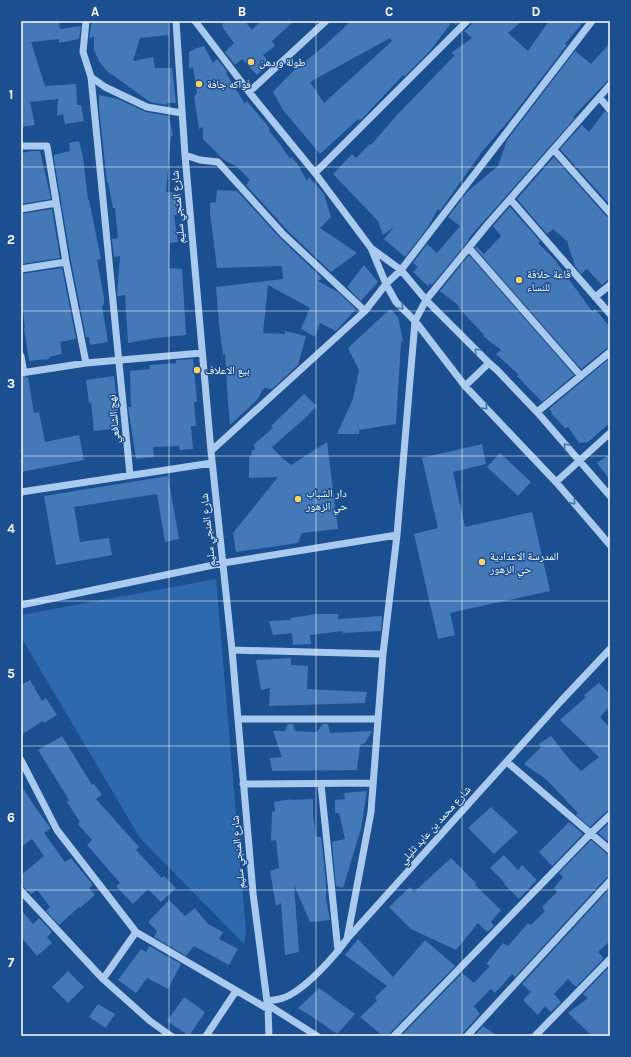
<svg xmlns="http://www.w3.org/2000/svg" width="631" height="1057" viewBox="0 0 631 1057" font-family="Karla,'Noto Naskh Arabic',sans-serif">
	<style>
		.green { fill: #2e69ad }
		.building { fill: #4478b7; fill-rule: evenodd }
		.lines { fill: none; stroke-linecap: round; stroke-linejoin: round }
		.minor { stroke: #a9c9ee; stroke-width: 7 }
		.oneway { stroke: #4674ac }
		.grid { fill: none; stroke: #fff; stroke-width: 1; stroke-opacity: 0.55 }
		.poi-dot { fill: #ffd166; stroke: #1b4f8f; stroke-width: 1.5 }
		.labels { text-anchor: middle; dominant-baseline: central; stroke-width: 3; stroke-linejoin: round; paint-order: stroke }
		.poi-label { font-size: 11px; fill: #fff; stroke: #1b4f8f; text-anchor: start }
		.street-label { font-size: 11px; fill: #fff; stroke: #1b4f8f }
		.neatline { fill: none; stroke: #fff; stroke-width: 1.5 }
		.grid-label { font-size: 13px; text-anchor: middle; font-weight: bold; fill: #fff }
	</style>
	<rect width="100%" height="100%" fill="#1b4f8f"/>
	<path class="green" d="M216 579 246 931 244 944 140 838 21 637V615Z"/>
	<path class="building" d="M21 21H25V23L34 21H59L60 29 81 26 79 39 59 43V39L31 42 45 86 76 84 77 105H81L84 121 65 124 63 114 57 116 58 99 30 102 35 125 21 127Z
		M92 21H168L169 35 140 38 133 61 153 57 155 68H172L176 103H167V105L150 102 107 71 99 61 94 50V37L89 38Z
		M222 21H245L252 30 261 21H294L272 41 275 46 263 55 270 63 257 75 242 59 235 65 225 52 234 43 223 28Z
		M351 21H460L456 25 452 22 430 51 405 76 403 75 360 121 358 119 320 154 283 110 273 92 295 69V70L323 47ZM390 38 392 41 324 103 310 82Z
		M472 21H522L508 33 528 51 549 21H584L565 44 567 45 510 119 481 153 440 211 438 209 428 227 405 257 384 239 394 227 383 235 378 221 333 174 352 154 356 158 370 144 371 145 396 116 455 55 451 53 472 38 464 31 471 25Z
		M610 43V78L573 117 575 118 468 239 469 240 432 285 430 283 428 286 413 272 418 267 413 263 427 244 437 253 460 226 448 217 468 191 498 166 507 140 575 51 591 64Z
		M204 46 213 63 217 59 227 71 226 73 245 104 247 101 267 125 270 129 269 131 280 144 290 159 291 157 297 163 307 181 309 177 324 194 331 217 320 228 357 253 331 272 287 230 246 185 250 180 236 166 224 160 203 139V127L199 129 194 97 197 93 193 67 189 69V52L197 48Z
		M99 95 118 99 146 112 169 116 173 136H171L166 192 176 193 177 215H174L178 242 170 243 169 268 182 269 186 335 155 338 128 343 125 295 117 296 120 256 114 257 112 239 118 238 115 208H113L108 183H107L99 107Z
		M605 111 610 115V205L560 149 582 125 589 132Z
		M79 141 83 157 88 200H89L101 259 97 260 104 297V305L102 306 108 342 90 345 89 337H86L71 261 54 159V155L70 151 69 143Z
		M32 151H40L51 199 21 204V153Z
		M554 157 606 216 610 218V278L602 285 587 269 581 274 575 266 567 241 553 229 547 234 517 199Z
		M217 190 237 191 279 237 322 278 318 281 338 292 356 309 336 331 320 323 315 337 301 329 310 308 268 285 263 333 285 334V331L306 336 298 365 272 389 264 388 257 400 230 425 228 402 225 354 223 355 219 325 216 287 283 279 282 266 217 268 210 213V203L216 202Z
		M510 207 540 241 538 243 555 260 592 311 595 309 610 327V347L607 348 581 369 475 248 476 246 484 254 501 236 493 226Z
		M52 209 60 258 21 264V214Z
		M469 255 574 375 542 402 517 376 519 375 496 354 501 350 483 336 484 335 458 307 459 306 440 291Z
		M364 265 378 282 361 301 347 287Z
		M62 268 76 339 60 342 62 354 49 357V359L29 361 24 328H25L21 296V274Z
		M390 309 398 317 403 341 401 342 396 424 359 430V434H337L353 399 359 370 348 348Z
		M610 358V423L588 442 579 443 568 427 565 428 551 413 552 412 549 409Z
		M193 359 197 402H194L196 426H191L193 449 180 450 179 446 153 447 154 457 136 459 128 407H131L130 371 150 369V365L176 363V360Z
		M114 376 120 428 94 431 91 402 89 403 86 380Z
		M28 377 34 413 39 412 45 442 79 435 84 460 21 472V378Z
		M304 394 317 406 303 420 272 447 280 456 291 465 327 442 338 529 302 533 298 543 236 552 233 533 278 477 249 478V457L251 456 252 450H255L254 444 273 428 271 426Z
		M482 444 486 464 453 472 465 527 532 512 550 591 450 613 455 635 438 639 414 534 438 528 422 458Z
		M500 453 531 482 518 496 487 467Z
		M610 454V480L597 463Z
		M168 476 179 539 165 542 157 494 74 507 80 542 109 538 112 555 56 565 44 496Z
		M316 614H338V619L382 616 381 631 343 633V631L310 635 311 644 293 645 292 633 273 635 269 621 291 620V618Z
		M291 658V665L308 666 307 689 367 692 365 703 269 706 270 688 261 690 256 660Z
		M30 680 42 701 46 698 57 715 44 723 43 721 21 735V685Z
		M599 683 610 694V706L600 717 610 728V810L607 811 590 827 576 815 578 813 547 780 524 764 541 747 539 744 551 736 569 759 581 771 599 757 560 720 586 697 584 695Z
		M288 724H293L295 731 317 732 323 724H328L330 733 372 731 365 743 360 745 357 770 272 771 270 758 282 757 273 731H285Z
		M62 736 92 785 94 784 102 795 96 799 139 847 136 850 162 878 164 876 176 888 161 902 148 889 133 904 116 886 120 883 87 845 92 840 78 824 80 822 67 802 69 800 38 750Z
		M21 785 37 810 49 826 51 828 44 833 65 862 71 858 93 885 89 888 95 895 80 908 79 907 59 925 46 911 50 907 37 890 31 894 24 887 21 886V875L44 856 32 839 21 847Z
		M367 791 361 829 343 888 336 886 332 842 345 839 339 813H335V800L345 799 344 793Z
		M291 799V800L313 799V815L316 837H321L322 844 326 884V899L330 920 310 922 294 885 299 952 285 955 281 903 276 906 270 871 279 868 276 840 271 841 272 812 275 811 274 802Z
		M491 807 518 832 494 854 468 828Z
		M569 822 583 834 552 866 539 852Z
		M610 822V843L598 833Z
		M591 840 607 854 610 855V876L606 878 515 977 512 974 495 993 491 989 474 1006 480 1014 463 1033 462 1036H401L462 973 474 983 490 966 486 964 503 943 508 946 528 923 531 925 545 911 542 907 557 892 554 888 563 877 559 873Z
		M504 855 518 870 522 865 537 880 519 899 504 884 505 883 490 868Z
		M451 858 476 883 475 885 501 910 491 922 494 926 487 932 478 923 456 950 411 929 389 907 410 887 414 892Z
		M610 888V941L598 952 604 958 576 987 568 979 554 994 561 1002 551 1012 545 1006 538 1015 523 1000 531 992 522 984Z
		M169 900 185 916 195 908 208 924 223 932 219 939 238 949 229 965 194 946 186 956 154 937 157 931 148 922Z
		M21 910 33 924 39 918 52 932 47 937 52 943 37 956 21 937Z
		M358 939 393 977 425 940 455 966 390 1033 389 1036H383L360 1017 377 1001 375 997 387 986 345 955Z
		M149 946 181 964 168 989 147 978 136 993 118 980 141 949 146 952Z
		M610 966V1036H592L568 1013 588 998 583 994Z
		M68 971 84 987 68 1003 52 987Z
		M319 988 355 1014 337 1034 317 1020 298 1008Z
		M184 997 205 1012 189 1036 167 1021Z
		M98 1004 115 1014 106 1028 89 1017Z
		M483 1026 497 1036H474Z"/>
	<g class="lines">
		<path class="minor" d="M86 21 83 52 91 77 105 87 147 107 182 113
			M176 21 185 155 211 451 232 650 253 893 268 1009 269 1036
			M195 21 249 92 315 173 371 248 386 284 396 302 415 321 465 386 556 482 610 545
			M91 77 130 475
			M249 92 326 21
			M600 98 610 110
			M21 146H47L66 262 86 363
			M554 150 610 213
			M185 155 200 160 218 162 283 234 365 311
			M315 173 467 21
			M510 199 610 314
			M21 209 56 203
			M371 248 401 270 426 300 489 363 497 370 537 412 610 496
			M469 248 581 376
			M21 269 66 262
			M595 297 610 285
			M21 356 24 373
			M21 373 86 363 202 353
			M465 386 489 363
			M537 412 610 352
			M211 451 365 311 386 284 401 270 592 21
			M556 482 610 433
			M21 492 212 463
			M21 605 223 563 397 535
			M232 650 383 654
			M239 719H378
			M21 760 57 830 136 932 268 1009
			M507 762 610 850
			M243 784 373 783
			M321 784 338 951
			M21 891 103 979 136 932
			M347 939 371 812 383 654 397 535 415 321 426 300 488 224 610 85
			M103 979 150 1021 171 1036
			M267 1001C272 1000 278 1000 283 998 304 991 334 957 347 939L561 701 610 649
			M268 1005 317 1036
			M206 1036 236 991
			M394 1036 591 833 610 815
			M467 1036 610 881
			M535 1036 610 959"/>
	</g>
	<defs><path id="oneway-chevron" d="M-2-3.5L2.5 0L-2 3.5" fill="none" stroke-width="1.6" stroke-linecap="round" stroke-linejoin="round"/></defs>
	<g class="oneway">
		<use href="#oneway-chevron" transform="translate(401 307) rotate(44)"/>
		<use href="#oneway-chevron" transform="translate(477 351) rotate(-134)"/>
		<use href="#oneway-chevron" transform="translate(485 407) rotate(47)"/>
		<use href="#oneway-chevron" transform="translate(566 446) rotate(-130)"/>
		<use href="#oneway-chevron" transform="translate(573 502) rotate(49)"/>
	</g>
	<path class="grid" d="M169 21V1036M316 21V1036M462 21V1036M21 167H610M21 311H610M21 456H610M21 601H610M21 746H610M21 890H610"/>
	<g class="poi-dot">
		<circle cx="251" cy="62" r="4"/>
		<circle cx="199" cy="84" r="4"/>
		<circle cx="519" cy="280" r="4"/>
		<circle cx="197" cy="370" r="4"/>
		<circle cx="298" cy="499" r="4"/>
		<circle cx="482" cy="562" r="4"/>
	</g>
	<g class="labels">
		<g class="poi-label">
			<text x="259" y="62">طولة و دهن</text>
			<text x="207" y="84">فواكه جافة</text>
			<text x="527" y="274">قاعة حلاقة<tspan x="527" dy="13">للنساء</tspan></text>
			<text x="205" y="370">بيع الاعلاف</text>
			<text x="306" y="493">دار الشباب<tspan x="306" dy="13">حي الزهور</tspan></text>
			<text x="490" y="556">المدرسة الاعدادية<tspan x="490" dy="13">حي الزهور</tspan></text>
		</g>
		<g class="street-label">
			<text transform="translate(178 207) rotate(-95)">شارع المنجي سليم</text>
			<text transform="translate(114 419) rotate(-95)">نهج الشافعي</text>
			<text transform="translate(208 530) rotate(-96)">شارع المنجي سليم</text>
			<text transform="translate(435 825) rotate(-48)">شارع محمد بن عايد تليلي</text>
			<text transform="translate(238 852) rotate(-95)">شارع المنجي سليم</text>
		</g>
	</g>
	<rect width="631" height="1057" fill="none" stroke="#1b4f8f" stroke-width="44"/>
	<rect x="22" y="22" width="587" height="1013" class="neatline"/>
	<g class="grid-label">
		<text x="95" y="16">A</text>
		<text x="242" y="16">B</text>
		<text x="389" y="16">C</text>
		<text x="536" y="16">D</text>
		<text x="11" y="99">1</text>
		<text x="11" y="244">2</text>
		<text x="11" y="388">3</text>
		<text x="11" y="533">4</text>
		<text x="11" y="678">5</text>
		<text x="11" y="822">6</text>
		<text x="11" y="967">7</text>
	</g>
</svg>
